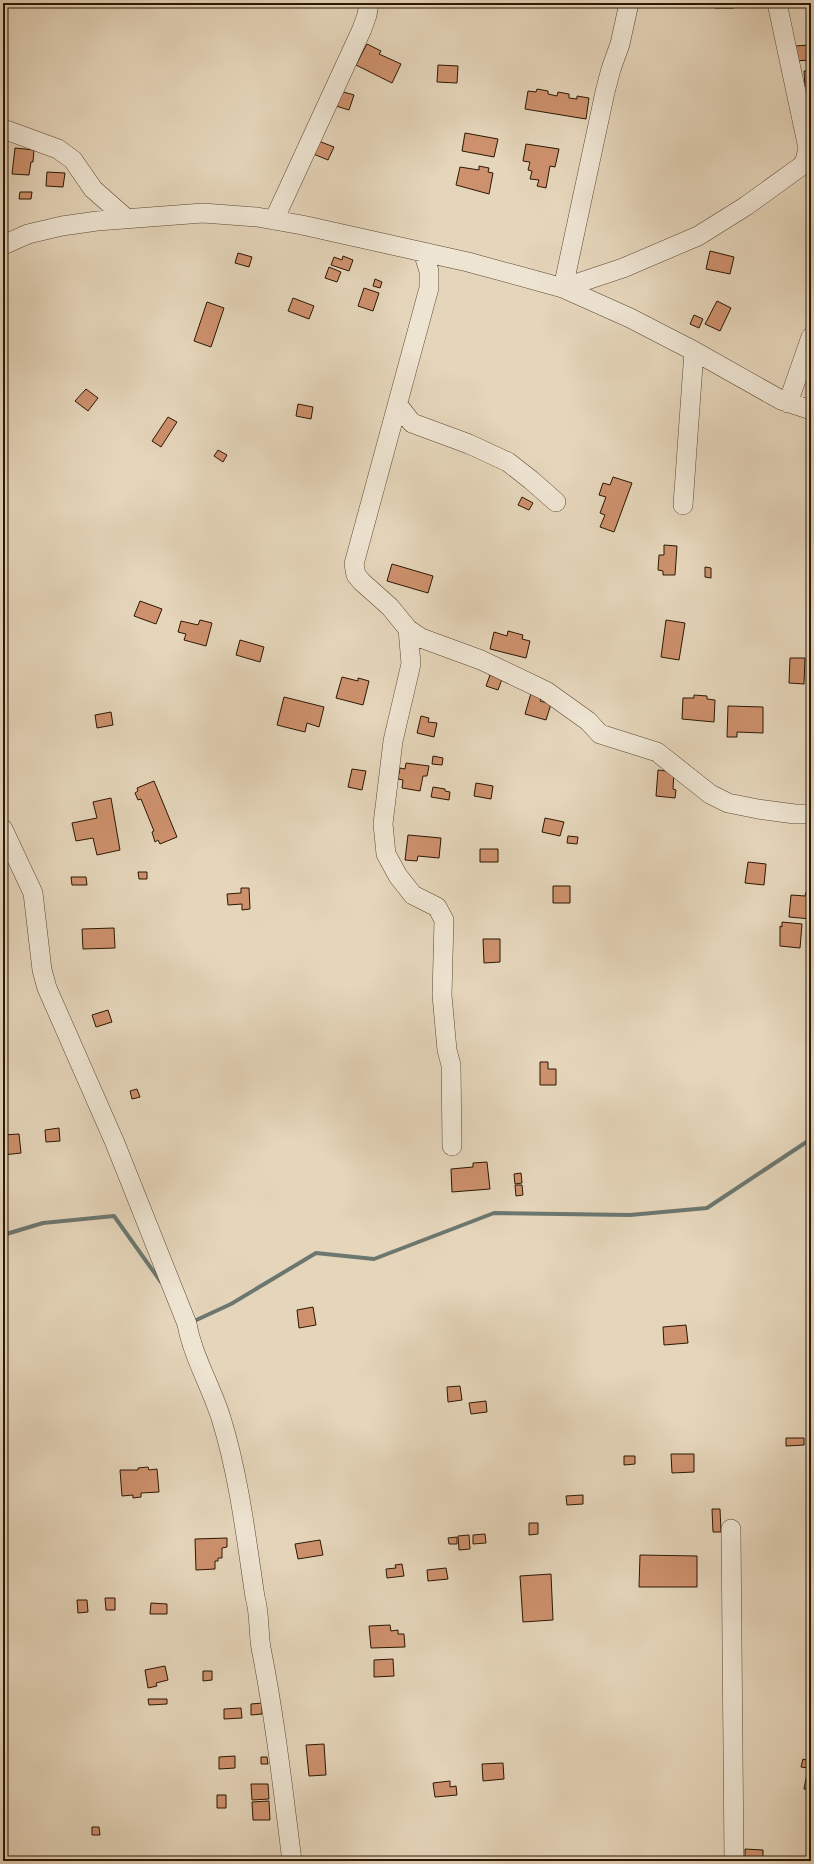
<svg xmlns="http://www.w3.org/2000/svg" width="814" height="1864" viewBox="0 0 814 1864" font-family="'IM FELL Great Primer',serif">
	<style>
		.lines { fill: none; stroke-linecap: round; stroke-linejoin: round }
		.stream { stroke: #6c776f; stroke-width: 4 }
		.building { fill: #cd916d; stroke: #2b1702 }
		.minor-casing { stroke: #5a4630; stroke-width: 20 }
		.minor { stroke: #eee4d2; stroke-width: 19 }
	</style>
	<rect width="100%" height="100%" fill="#e5d5ba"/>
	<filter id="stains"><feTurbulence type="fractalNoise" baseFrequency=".005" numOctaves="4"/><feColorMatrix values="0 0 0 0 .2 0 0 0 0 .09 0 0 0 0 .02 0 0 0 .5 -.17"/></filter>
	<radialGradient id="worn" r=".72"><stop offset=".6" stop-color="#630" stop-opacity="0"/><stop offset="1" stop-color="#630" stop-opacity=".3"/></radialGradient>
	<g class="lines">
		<path class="stream" d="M3 1235 43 1223 114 1216 161 1282
			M192 1322 231 1304 316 1253 374 1259 494 1213 630 1215 707 1208 811 1139"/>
	</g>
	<path class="building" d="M715 3H734V8H715Z
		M809 30H811V60L795 61V46L810 45Z
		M367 44 381 51 379 54 401 64 392 83 356 65Z
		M438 65 458 66 457 83 437 82Z
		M804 71H811V86H805Z
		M537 89 548 91V94L557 96 558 92 569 94V98L577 99V96L589 98 586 119 525 109 528 91 536 92Z
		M340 91 354 95 349 110 336 106Z
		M465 133 498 139 494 157 462 151Z
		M316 140 334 147 328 160 311 153Z
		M526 144 559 149 555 167 550 166 546 188 537 186 539 180 530 179 532 171 528 170 530 162 523 161Z
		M15 148 34 150 33 162H31L29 175 12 174Z
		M479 166 489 168 488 172 493 173 489 194 456 185 460 167 479 170Z
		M47 172 65 173 63 187 46 186Z
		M20 192H32L31 199H19Z
		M710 251 734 257 730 274 706 269Z
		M238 253 252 257 249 267 235 263Z
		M343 256 353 260 349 271 331 265 334 257 342 260Z
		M329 267 341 272 337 282 325 278Z
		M375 279 382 282 380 288 373 286Z
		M364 288 379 293 373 311 358 306Z
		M293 298 314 306 309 319 288 311Z
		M717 301 731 308 720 331 705 324Z
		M207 302 224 308 211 347 194 341Z
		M694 315 703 319 699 328 690 324Z
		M86 389 98 398 88 411 75 401Z
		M298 404 313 407 311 419 296 416Z
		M168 417 177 422 161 447 152 441Z
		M218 450 227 455 223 462 214 456Z
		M613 477 632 483 614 532 600 527 605 515 600 513 606 497 599 495 603 483 610 485Z
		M522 497 533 503 529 510 518 505Z
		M664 545 677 546 675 575H663V571L658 570 659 555H664Z
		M392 564 433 576 428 593 387 581Z
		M705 567 711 568V578L705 577Z
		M140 601 162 609 156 624 134 616Z
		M200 620 212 623 206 646 184 640 186 634 178 632 181 621 198 625Z
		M666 620 685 623 679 660 661 657Z
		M508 631 523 635 522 639 530 641 526 658 490 649 494 632 507 636Z
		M240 640 264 647 260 662 236 655Z
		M790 658H805L804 684 789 683Z
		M490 675 502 679 498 690 486 686Z
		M342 677 358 681V678L369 681 363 705 336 698Z
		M531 693 542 696 540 701 551 704 546 720 525 714Z
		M694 695 707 696V699L715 700 714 722 682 719 683 698H694Z
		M284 697 324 707 319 727 307 723 305 732 277 725Z
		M728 706 763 707V733L737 732V737H727Z
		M111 712 113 725 97 728 95 715Z
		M421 716 429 718 428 722 437 723 434 737 417 733Z
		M433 756 443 758 442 765 432 764Z
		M406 763 429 766 427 776H423L420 791 402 788 403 780 398 779 400 768 405 769Z
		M352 769 366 771 362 790 348 787Z
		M658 770 674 772 673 789 676 790 675 798 656 796Z
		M154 781 177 837 160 844 158 840 155 842 152 832 154 831 141 799 138 800 135 793 138 791 137 788Z
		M476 783 493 786 491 799 474 796Z
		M433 787 445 789V791L450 792 449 800 431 797Z
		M111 798 120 850 97 855 93 838 76 841 72 823 97 818 93 802Z
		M545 818 564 822 560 836 542 832Z
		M408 835 441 838 439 858 418 856 417 861 405 860Z
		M568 836 578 837 577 844 567 843Z
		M480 849H498V862H480Z
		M748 862 766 864 764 885 745 883Z
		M138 872H147V879H139Z
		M71 877H86L87 885H72Z
		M553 886H570V903H553Z
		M241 888H249L250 909 242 910V904L228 905 227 894 241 893Z
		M806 892H811V919L789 917 791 895 805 896Z
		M782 922 802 924 800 948 780 946V926L782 927Z
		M114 928 115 948 83 949 82 929Z
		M483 939H500V962L484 963Z
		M108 1010 112 1022 96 1027 92 1015Z
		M540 1062H548V1069H556V1085H540Z
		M137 1089 140 1097 132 1099 130 1091Z
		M59 1128 60 1141 46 1142 45 1130Z
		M19 1134 21 1153 3 1155V1135Z
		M487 1162 490 1189 452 1192 451 1169 473 1167V1163Z
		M521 1173 522 1183 515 1184 514 1174Z
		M515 1185H522L523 1195 516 1196Z
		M313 1307 316 1325 299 1328 297 1310Z
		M686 1325 688 1343 664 1345 663 1327Z
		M460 1386 462 1400 448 1402 447 1387Z
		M486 1401 487 1412 471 1414 469 1403Z
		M786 1438H804V1445L786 1446Z
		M671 1454H694V1472L672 1473Z
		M624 1456H635V1464L624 1465Z
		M148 1467 149 1470 157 1469 159 1492 141 1493V1497L133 1498V1495L122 1496 120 1470H138V1468Z
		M583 1495V1504L567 1505 566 1496Z
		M712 1509H720L721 1532H713Z
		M529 1523H538V1534L529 1535Z
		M485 1534 486 1543 473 1544V1535Z
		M469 1535 470 1549 459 1550 458 1536Z
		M457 1537V1544H449L448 1538Z
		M227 1538V1547L222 1548V1558H218V1561H215V1569L196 1570 195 1539Z
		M320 1540 323 1555 298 1559 295 1544Z
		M640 1555 697 1556V1587H639Z
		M402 1564 404 1576 387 1578 386 1569 396 1568 395 1565Z
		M446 1568 448 1579 428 1581 427 1570Z
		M551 1574 553 1620 523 1622 520 1576Z
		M105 1598H115V1610H106Z
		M77 1600H87L88 1612 78 1613Z
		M151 1603 167 1604V1614H150Z
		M390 1625 391 1631 398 1630V1634H404L405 1647 371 1648 369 1626Z
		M393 1659 394 1676 374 1677V1660Z
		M165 1666 168 1680 156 1683 157 1686 148 1688 145 1670Z
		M203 1671H212V1680L203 1681Z
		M148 1699H167V1704L149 1705Z
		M262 1703V1714L251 1715V1704Z
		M241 1708 242 1718 224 1719V1709Z
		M324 1744 326 1775 309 1776 306 1745Z
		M235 1756V1768L219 1769V1757Z
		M261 1757H267L268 1764H261Z
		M803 1759 810 1761 808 1768 801 1767Z
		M503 1763 504 1779 483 1781 482 1764Z
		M807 1773 811 1774V1790L804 1789Z
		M450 1781V1787L456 1786 457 1795 435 1797 433 1783Z
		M251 1784H268L269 1799 252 1800Z
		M217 1795H226V1808H217Z
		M269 1801 270 1820H253L252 1802Z
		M92 1827H99L100 1835H92Z
		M745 1849 763 1850V1861H745Z"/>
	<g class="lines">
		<g class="minor-casing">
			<path id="minor" d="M777 3 808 148 805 161
				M3 129 58 149 73 160 93 189 127 219
				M274 220 362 29 367 15 369 3
				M3 245 28 234 62 226 97 221 203 213 257 217 302 225 468 262 563 288 630 318 694 351 781 400 811 410
				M423 252 429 271V288L354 564 356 575 362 582 390 607 408 629 421 638 481 660 546 691 588 721 600 734 657 752 710 794 728 803 758 809 795 814H811
				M563 288 605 92 611 69 620 44 629 3
				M563 288 623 268 698 236 746 206 800 167 811 157
				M788 403 811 337
				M398 405 412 423 469 444 508 462 531 480 556 502
				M683 505 694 351
				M408 629 411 664 393 741 383 824 386 854 398 876 413 895 437 907 444 920 442 995 447 1050 451 1065 452 1146
				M3 829 33 893 42 970 47 988 115 1143 187 1324C193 1357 211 1386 221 1418 239 1476 246 1537 255 1597 260 1614 258 1630 261 1648 275 1718 283 1790 292 1861
				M731 1529 734 1861"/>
		</g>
		<use href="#minor" class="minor"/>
	</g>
	<rect width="814" height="1864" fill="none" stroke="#e5d5ba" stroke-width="16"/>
	<rect x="4" y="4" width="806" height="1856" fill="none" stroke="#2b1702" stroke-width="2"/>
	<rect x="8" y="8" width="798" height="1848" fill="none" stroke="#2b1702"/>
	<rect width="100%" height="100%" filter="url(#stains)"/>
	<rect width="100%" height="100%" fill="url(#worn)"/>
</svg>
